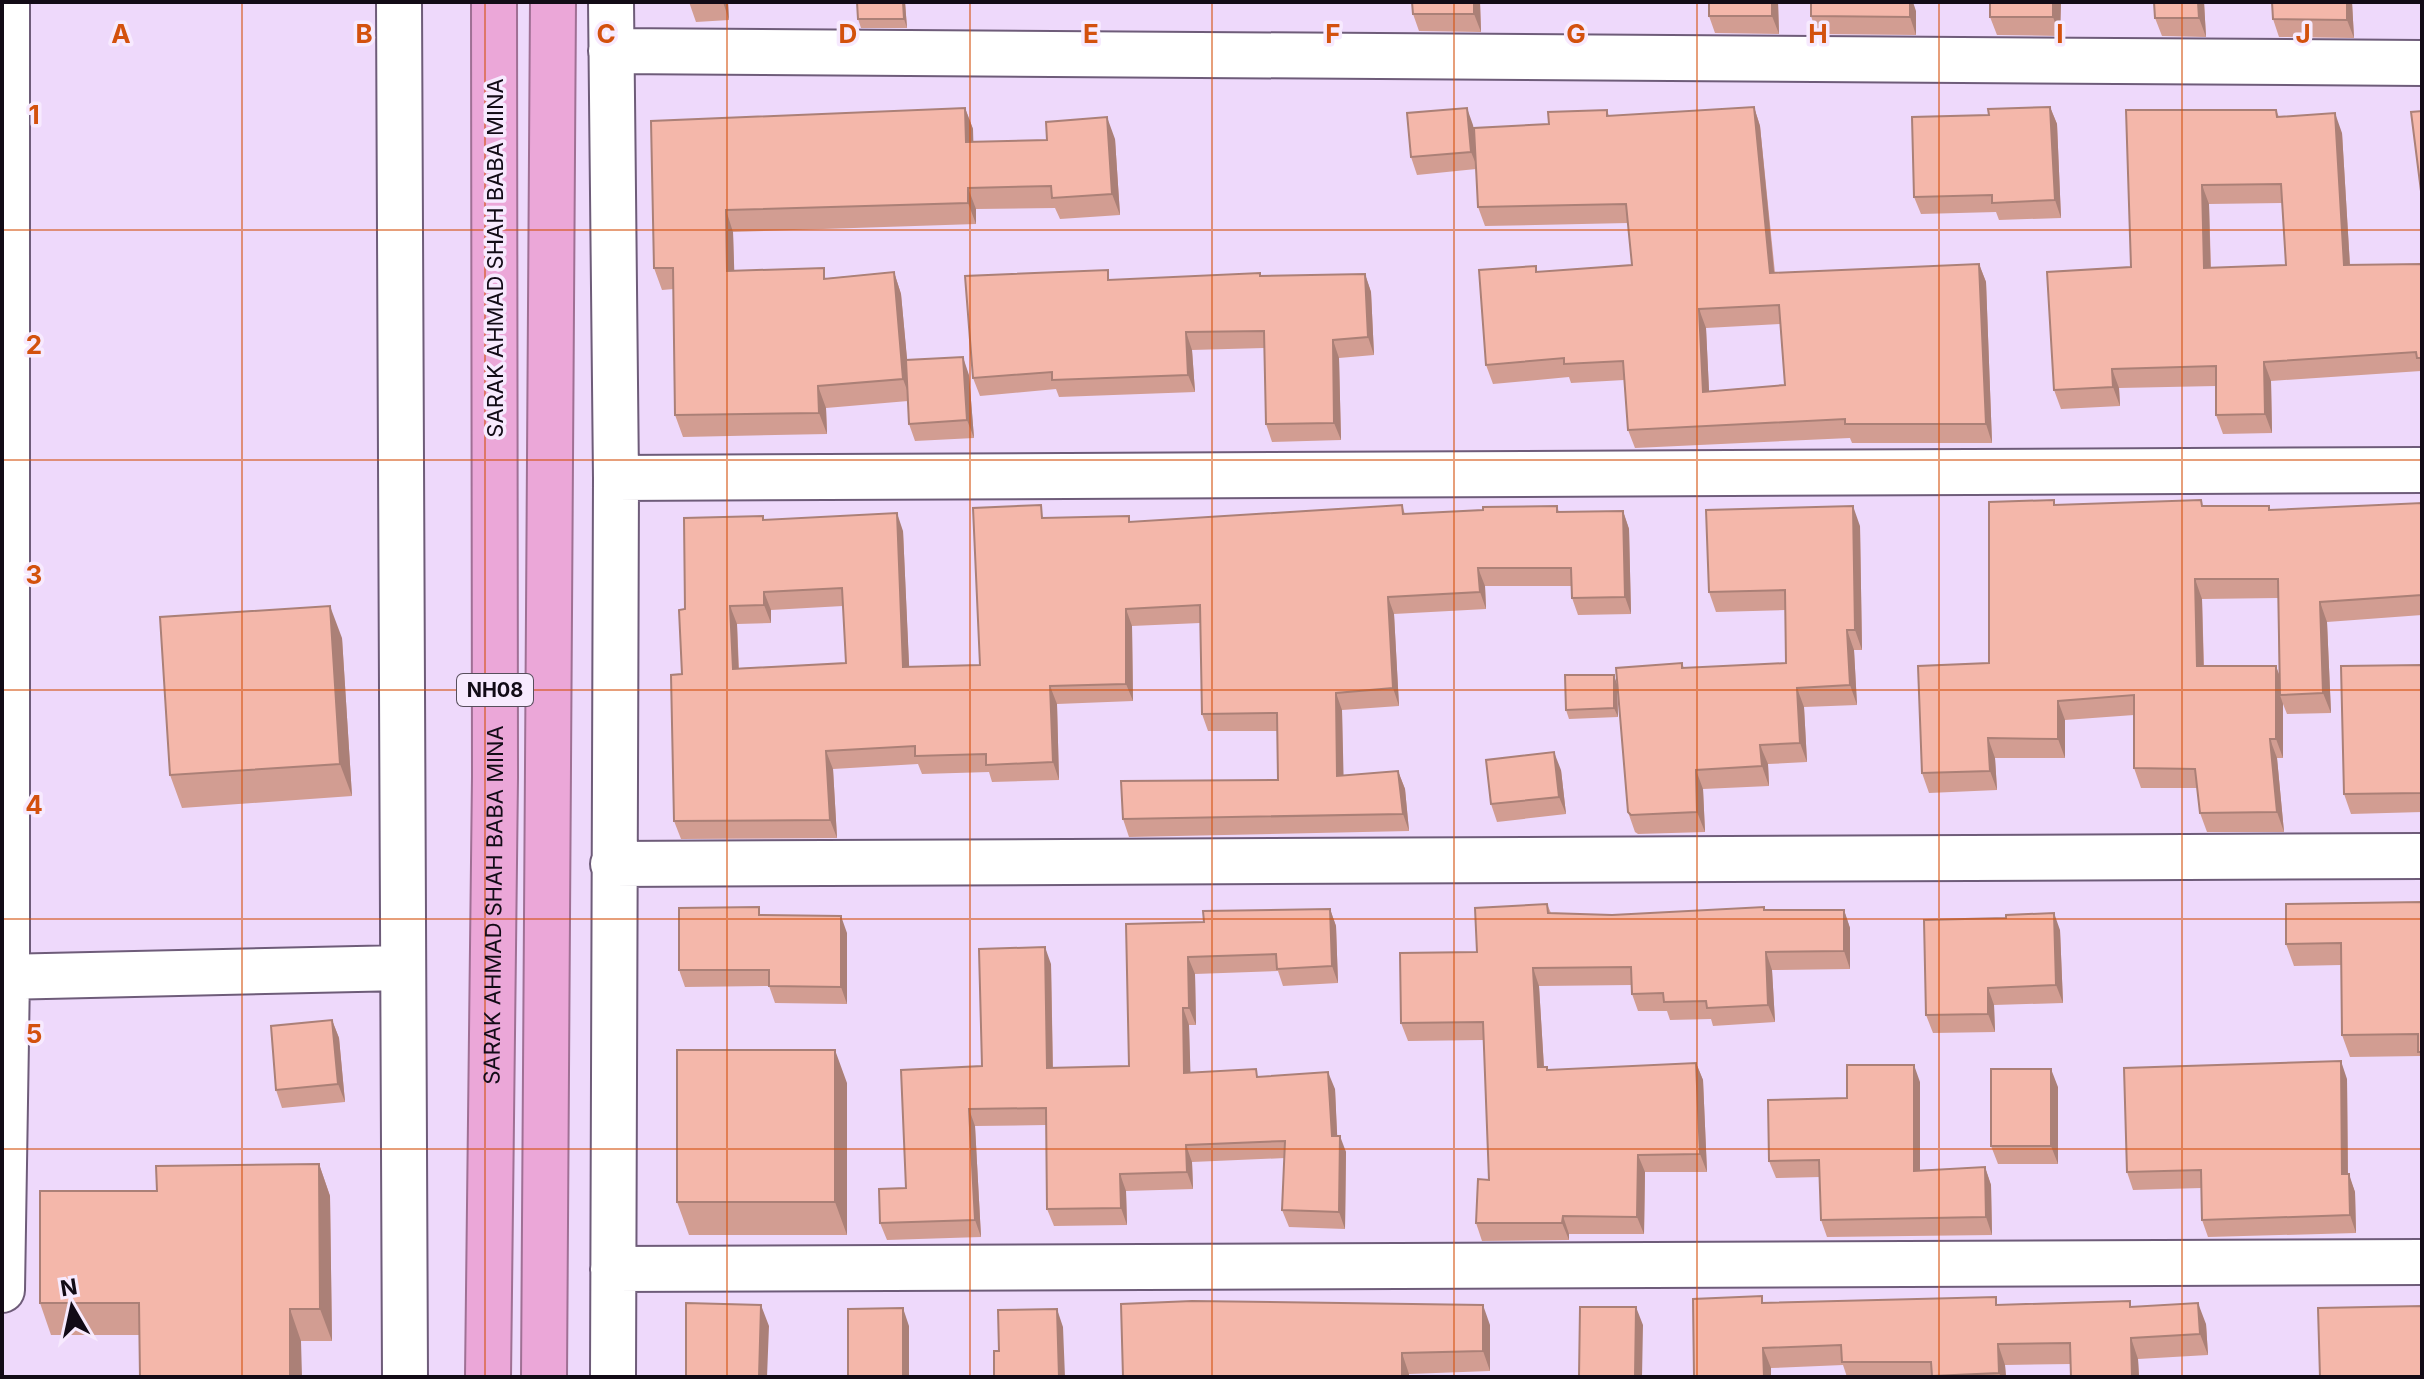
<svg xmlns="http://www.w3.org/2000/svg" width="2424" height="1379" viewBox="0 0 2424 1379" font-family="Inter,sans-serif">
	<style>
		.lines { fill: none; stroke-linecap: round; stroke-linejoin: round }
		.minor-casing { stroke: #6e5c79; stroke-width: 48 }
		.highway-casing { stroke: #9f7094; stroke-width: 48 }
		.minor { stroke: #fff; stroke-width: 44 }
		.highway { stroke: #eba7d8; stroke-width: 44 }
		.wall { fill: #d29d92; fill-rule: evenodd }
		.shaded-wall { fill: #ab8077 }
		.building { fill: #f4b7aa; stroke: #ab8077; stroke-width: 2; fill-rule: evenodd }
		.grid { fill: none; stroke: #d3510d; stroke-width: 2; stroke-opacity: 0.55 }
		.labels { text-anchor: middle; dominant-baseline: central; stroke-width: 7; stroke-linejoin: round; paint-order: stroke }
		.shield { fill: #f7eafe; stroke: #574e5c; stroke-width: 2 }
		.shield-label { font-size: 20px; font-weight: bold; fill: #120b16 }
		.street-label { font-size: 22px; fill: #120b16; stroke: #f7eafe }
		.grid-label { font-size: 26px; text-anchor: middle; font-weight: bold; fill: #d3510d; stroke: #f7eafe; stroke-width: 7; stroke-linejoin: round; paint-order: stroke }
	</style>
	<rect width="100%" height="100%" fill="#eed9fb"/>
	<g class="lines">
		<g class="minor-casing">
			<path id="minor" d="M399 2 405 1377
				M611 2 616 478 613 1377
				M611 51 2422 63
				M616 478 2422 470
				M613 864 2422 856
				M2 977 403 968
				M613 1269 2422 1262
				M2 1290 7 976V2"/>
		</g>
		<g class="highway-casing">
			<g id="highway">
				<path id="s1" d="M488 1377 495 777 494 2"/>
				<path d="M544 1377 553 2"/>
			</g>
		</g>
		<use href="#minor" class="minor"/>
		<use href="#highway" class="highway"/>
	</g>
	<path class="wall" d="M689 2H728L729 20 696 22Z
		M857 2H905L907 28H861L858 19Z
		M1480 2 1481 32 1419 31 1413 14Z
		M1709 2H1778L1779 34 1715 33 1709 16Z
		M2061 2 2060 36 1997 35 1990 17Z
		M2204 2 2206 37 2162 36 2155 18Z
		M2352 2 2354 38 2279 37 2273 19Z
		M1916 11V35L1817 34 1811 16Z
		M1754 107 1760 126 1775 273 1979 264 1986 282 1992 443H1852L1850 438 1635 448 1628 430 1624 380 1571 383 1569 377 1493 384 1486 365 1538 272 1632 265 1628 223 1485 226 1478 207 1476 169 1417 175 1411 157 1473 125 1474 133 1549 124 1607 110 1609 116ZM1780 324 1785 385 1709 391 1706 328Z
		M2050 107 2057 124 2061 218 1999 220 1996 212 1921 214 1914 197 1989 115Z
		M965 108 973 129V142L1115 139 1120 215 1060 219 1055 208 976 209V224L733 232 734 271 828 278 894 272 901 294 907 360 969 375 974 438 915 441 909 424 908 401 826 408 827 434 683 437 675 415 674 289 662 290 654 268 651 121Z
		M2126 110H2276L2279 117 2342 133 2350 265 2422 264V373L2421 371 2271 381 2272 433 2223 434 2216 415V386L2119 388 2120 406 2061 409 2054 390 2131 267ZM2282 203 2286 265 2211 268 2209 204Z
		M1365 274 1371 292 1374 355 1339 358 1341 440 1272 442 1266 424 1264 348 1192 350 1195 392 1059 397 1056 389 980 396 973 378 1111 280Z
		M2054 500 2055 505 2204 506 2271 510 2422 503V615L2327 622 2331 713 2287 714 2283 704V758H2277L2284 832H2207L2200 813 2197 788H2141L2134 768V715L2065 720V758H1995L1997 790 1929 793 1922 773 1989 663ZM2278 598 2279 675 2276 666H2204L2202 599Z
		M1402 505 1405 514 1557 506 1559 512 1623 511 1629 529 1631 614 1578 615 1572 598 1571 586H1485L1486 609 1394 614 1399 706 1342 710 1343 776 1398 771 1405 789 1409 831 1129 837 1123 819 1278 780 1277 731H1208L1202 714 1200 623 1132 626 1133 701 1057 704 1059 780 992 782 989 772 922 774 918 764 833 769 837 838 681 839 674 821 685 609 763 516 764 520 903 531 909 667 980 665 1046 518 1132 522ZM843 606 846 663 739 668 737 624 771 623V610Z
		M1860 526 1862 650H1854L1857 705 1804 707 1807 762 1768 764 1769 786 1703 789 1705 832 1638 834 1635 832 1628 812 1682 663 1684 668 1786 663 1785 610 1716 612 1709 592Z
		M342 638 352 796 182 808 170 775Z
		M2422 665V812L2351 814 2344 794Z
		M1617 684 1618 717 1569 719 1566 710Z
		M1561 770 1566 814 1497 822 1491 804Z
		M2422 902V1060L2420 1056 2350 1057 2342 1035 2341 965 2294 966 2286 944Z
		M1547 904 1551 913 1612 915 1765 910H1844L1850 928V969L1772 970 1775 1022 1713 1026 1711 1019 1670 1020 1667 1011H1638L1632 994V985L1539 986 1544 1067 1548 1070 1696 1063 1703 1080 1707 1172H1645L1644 1234H1569V1240L1482 1241 1476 1223 1489 1180 1484 1040 1408 1041 1401 1023 1477 952Z
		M1330 909 1336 926 1338 983 1283 986 1278 971 1195 974 1196 1025H1189L1190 1073 1259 1077 1335 1089 1337 1136 1346 1152 1345 1229 1289 1227 1282 1210 1285 1158 1192 1162 1193 1189 1126 1191 1127 1225 1054 1226 1047 1209 1046 1125 975 1126 981 1237 887 1240 880 1223 906 1188 982 1066 1051 964 1053 1068 1129 1066 1204 922Z
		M762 915 847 933V1004L775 1003 769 986 685 987 679 970Z
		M2060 930 2063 1003 1994 1005 1995 1032 1933 1033 1926 1015Z
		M332 1020 339 1038 345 1102 282 1108 276 1090Z
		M2347 1079 2348 1174 2355 1192 2356 1233 2208 1237 2202 1220 2201 1188 2133 1190 2127 1172Z
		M1920 1082V1170L1985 1167 1991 1185 1992 1235 1827 1237 1821 1220 1820 1177 1776 1178 1769 1161 1847 1098Z
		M847 1083V1235H689L677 1202Z
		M2058 1087V1164H1998L1991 1146Z
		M319 1164 330 1196 332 1341H301L139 1335H51L40 1303 157 1191Z
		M1764 1303 2132 1307 2206 1324 2208 1355 2138 1359 2139 1377H2071V1364L2005 1365 2006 1377H1847L1843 1365 1771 1368V1377H1694Z
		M1490 1325V1371L1409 1374 1123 1377Z"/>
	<path class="shaded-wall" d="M723 2H728L729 20Z
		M903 2H905L907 28 904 19Z
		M1474 2H1480L1481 32 1474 14Z
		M1772 2H1778L1779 34 1772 16Z
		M1910 2H1913L1916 11V35L1910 17Z
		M2053 2H2061L2060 36 2053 17Z
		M2198 2H2204L2206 37 2199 18Z
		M2347 2H2352L2354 38 2347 20Z
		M1754 107 1760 126 1776 292 1770 273Z
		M2050 107 2057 124 2061 218 2055 200Z
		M965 108 973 129 974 164 966 142Z
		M1467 108 1473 125 1478 169 1471 152Z
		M2335 113 2342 133 2351 284 2344 265Z
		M1107 117 1115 139 1120 215 1112 194Z
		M2202 185 2209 204 2211 287 2204 268Z
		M968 188 976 209V224L968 203Z
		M726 210 733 232 735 293 727 271Z
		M1979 264 1986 282 1992 443 1986 424Z
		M894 272 901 294 911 401 903 379Z
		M1365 274 1371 292 1374 355 1368 337Z
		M1699 309 1706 328 1710 411 1703 392Z
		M1186 332 1192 350 1195 392 1188 375Z
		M1333 340 1339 358 1341 440 1334 423Z
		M963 357 969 375 974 438 967 420Z
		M2264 362 2271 381 2272 433 2265 414Z
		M2112 369 2119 388 2120 406 2113 387Z
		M818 386 826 408 827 434 819 413Z
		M1853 506 1860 526 1862 650 1855 630Z
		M1623 511 1629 529 1631 614 1625 597Z
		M897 513 903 531 910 685 903 667Z
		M1478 568 1485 586 1486 609 1480 592Z
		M2195 579 2202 599 2204 685 2197 666Z
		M764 592 771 610V623L764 605Z
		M1388 597 1394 614 1399 706 1393 688Z
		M2320 602 2327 622 2331 713 2323 693Z
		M330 606 342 638 352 796 340 764Z
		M730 606 737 624 739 686 733 669Z
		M1126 609 1132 626 1133 701 1126 684Z
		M1847 630 1854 650 1857 705 1850 685Z
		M2276 666 2283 685 2280 695 2283 704V758L2276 739Z
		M1614 675 1617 684 1618 717 1614 708Z
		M1050 686 1057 704 1059 780 1053 762Z
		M1797 688 1804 707 1807 762 1800 743Z
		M1336 693 1342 710 1344 794 1337 776Z
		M2058 701 2065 720V758L2058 739Z
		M1988 738 1995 758 1997 790 1990 771Z
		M2270 739 2277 758 2284 832 2277 812Z
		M1760 745 1768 764 1769 786 1762 766Z
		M826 751 833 769 837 838 830 820Z
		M1554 752 1561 770 1566 814 1559 797Z
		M1696 770 1703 789 1705 832 1697 812Z
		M1398 771 1405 789 1409 831 1403 814Z
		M1330 909 1336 926 1338 983 1332 966Z
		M1844 910 1850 928V969L1844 951Z
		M2054 913 2060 930 2063 1003 2056 985Z
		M841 916 847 933V1004L841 987Z
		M1045 947 1051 964 1053 1085 1047 1068Z
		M1766 952 1772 970 1775 1022 1768 1005Z
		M1188 957 1195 974 1196 1025 1189 1008Z
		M1533 968 1539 986 1545 1085 1538 1067Z
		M1988 988 1994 1005 1995 1032 1988 1014Z
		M1183 1008 1189 1025 1191 1090 1184 1073Z
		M332 1020 339 1038 345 1102 338 1084Z
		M835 1050 847 1083V1235L835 1202Z
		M2341 1061 2347 1079 2348 1192 2342 1174Z
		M1696 1063 1703 1080 1707 1172 1700 1154Z
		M1914 1065 1920 1082V1188L1914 1171Z
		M2051 1069 2058 1087V1164L2051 1146Z
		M1328 1072 1335 1089 1338 1153 1332 1136Z
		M969 1109 975 1126 981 1237 975 1220Z
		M1340 1136 1346 1152 1345 1229 1339 1212Z
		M1186 1145 1192 1162 1193 1189 1187 1172Z
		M1638 1155 1645 1172 1644 1234 1637 1217Z
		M319 1164 330 1196 332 1341 320 1309Z
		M1985 1167 1991 1185 1992 1235 1986 1217Z
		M1120 1174 1126 1191 1127 1225 1121 1208Z
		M2349 1174 2355 1192 2356 1233 2350 1215Z
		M1563 1216 1569 1234V1240L1562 1223Z
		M2198 1303 2206 1324 2208 1355 2200 1334Z
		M761 1305 769 1326 767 1377H759Z
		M1483 1305 1490 1325V1371L1483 1351Z
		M1636 1307 1643 1325 1642 1377H1635Z
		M903 1308 909 1326V1377H903Z
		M290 1309 301 1341 302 1377H290Z
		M1057 1309 1063 1327 1065 1377H1059Z
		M2131 1338 2138 1359 2139 1377H2132Z
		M1998 1344 2005 1365 2006 1377H2001L1999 1373Z
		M1763 1348 1771 1368V1377H1764Z
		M1402 1353 1409 1374V1377H1402Z"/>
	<path class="building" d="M857 2H903L904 19H858Z
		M1412 2H1474V14H1413Z
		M1709 2H1772V16H1709Z
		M1811 2H1910V17L1811 16Z
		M1990 2H2053V17H1990Z
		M2154 2H2198L2199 18H2155Z
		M2272 2H2347V20L2273 19Z
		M1754 107 1770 273 1979 264 1986 424H1845V419L1628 430 1623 361 1564 364V358L1486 365 1479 270 1536 266V272L1632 265 1626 204 1478 207 1474 128 1549 124 1548 112 1607 110V116ZM1779 305 1785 385 1703 392 1699 309Z
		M2050 107 2055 200 1992 203V195L1914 197 1912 117 1989 115 1988 109Z
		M965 108 966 142 1047 140 1046 122 1107 117 1112 194 1052 198 1051 186 968 188V203L726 210 727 271 824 268V279L894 272 903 379 818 386 819 413 675 415 673 268H654L651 121Z
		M1467 108 1471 152 1411 157 1407 113Z
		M2126 110H2276L2277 117 2335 113 2344 265 2422 264V358H2417L2416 352 2264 362 2265 414 2216 415V366L2112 369 2113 387 2054 390 2047 272 2131 267ZM2281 184 2286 265 2204 268 2202 185Z
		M2422 111V199L2411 112Z
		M1108 270V280L1260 273V276L1365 274 1368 337 1333 340 1334 423 1266 424 1264 331 1186 332 1188 375 1052 380V372L973 378 965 276Z
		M963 357 967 420 909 424 906 360Z
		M2054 500V505L2201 500 2202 506H2269V510L2422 503V595L2320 602 2323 693 2280 695 2278 579H2195L2197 666H2276V739H2270L2277 812 2200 813 2195 769 2134 768V695L2058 701V739L1988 738 1990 771 1922 773 1918 666 1989 663V502Z
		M1041 505 1042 518 1129 516V522L1402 505 1403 514 1483 510V507L1557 506V512L1623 511 1625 597 1572 598 1571 568H1478L1480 592 1388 597 1393 688 1336 693 1337 776 1398 771 1403 814 1123 819 1121 781 1278 780 1277 713 1202 714 1200 605 1126 609V684L1050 686 1053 762 986 765V754L915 756V746L826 751 830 820 674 821 671 675 682 674 679 610 685 609 684 518 763 516V520L897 513 903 667 980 665 973 508ZM842 588 846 663 733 669 730 606 764 605V592Z
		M1853 506 1855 630H1847L1850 685 1797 688 1800 743 1760 745 1762 766 1696 770 1697 812 1631 815 1628 812 1616 668 1682 663V668L1786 663 1785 590 1709 592 1706 510Z
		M330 606 340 764 170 775 160 617Z
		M2422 665V793L2344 794 2341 666Z
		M1565 675H1614V708L1566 710Z
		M1554 752 1559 797 1491 804 1486 760Z
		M2422 902V1085L2421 1052H2418V1034L2342 1035 2341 943 2286 944V904Z
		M1547 904 1548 913 1612 915 1764 907V910H1844V951L1766 952 1768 1005 1707 1008 1706 1001 1664 1002 1663 993 1632 994 1631 967 1533 968 1538 1067H1547V1070L1696 1063 1700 1154 1638 1155 1637 1217 1563 1216 1562 1223H1476L1478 1179 1489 1180 1483 1022 1401 1023 1400 953 1477 952 1475 908Z
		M759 907V915L841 916V987L769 986V970H679V908Z
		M1330 909 1332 966 1277 969 1276 954 1188 957 1189 1008H1183L1184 1073 1256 1069 1257 1077 1328 1072 1332 1136H1340L1339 1212 1282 1210 1285 1141 1186 1145 1187 1172 1120 1174 1121 1208 1047 1209 1046 1108 969 1109 975 1220 880 1223 879 1189 906 1188 901 1070 982 1066 979 949 1045 947 1047 1068 1129 1066 1126 924 1204 922 1203 911Z
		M2054 913 2056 985 1988 988V1014L1926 1015 1924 920 2006 918V915Z
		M332 1020 338 1084 276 1090 271 1026Z
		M677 1050H835V1202H677Z
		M2341 1061 2342 1174H2349L2350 1215 2202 1220 2201 1170 2127 1172 2124 1068Z
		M1847 1065H1914V1171L1985 1167 1986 1217 1821 1220 1819 1160 1769 1161 1768 1100 1847 1098Z
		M1991 1069H2051V1146H1991Z
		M319 1164 320 1309H290V1377H140L139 1303H40V1191H157L156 1166Z
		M1762 1296V1303L1996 1297V1305L2130 1301V1307L2198 1303 2200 1334 2131 1338 2132 1377H2071L2070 1343 1998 1344 1999 1373 1932 1376 1931 1362H1842L1841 1345 1763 1348 1764 1377H1694L1693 1299Z
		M1192 1301 1483 1305V1351L1402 1353V1377H1123L1121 1304Z
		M686 1303 761 1305 759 1377H686Z
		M2422 1306V1376L2320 1377 2318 1308Z
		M1580 1307H1636L1635 1377H1579Z
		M903 1308V1377H848V1309Z
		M1057 1309 1059 1377H994V1351H999L998 1310Z"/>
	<path class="grid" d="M242 2V1377M485 2V1377M727 2V1377M970 2V1377M1212 2V1377M1454 2V1377M1697 2V1377M1939 2V1377M2182 2V1377M2 230H2422M2 460H2422M2 690H2422M2 919H2422M2 1149H2422"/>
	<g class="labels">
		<rect class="shield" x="457" y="674" width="76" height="32" rx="6"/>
		<g class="shield-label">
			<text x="495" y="690">NH08</text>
		</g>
		<g class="street-label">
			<text transform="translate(495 258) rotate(-90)">SARAK AHMAD SHAH BABA MINA</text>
			<text stroke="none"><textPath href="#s1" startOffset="472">SARAK AHMAD SHAH BABA MINA</textPath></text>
		</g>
	</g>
	<g class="grid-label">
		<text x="121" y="43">A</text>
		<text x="364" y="43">B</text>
		<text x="606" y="43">C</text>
		<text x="848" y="43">D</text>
		<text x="1091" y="43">E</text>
		<text x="1333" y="43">F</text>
		<text x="1576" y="43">G</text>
		<text x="1818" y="43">H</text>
		<text x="2060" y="43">I</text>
		<text x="2303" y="43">J</text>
		<text x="34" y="124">1</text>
		<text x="34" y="354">2</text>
		<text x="34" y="584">3</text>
		<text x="34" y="814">4</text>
		<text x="34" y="1043">5</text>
	</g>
	<rect width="2424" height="1379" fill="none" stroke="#120b16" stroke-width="8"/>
	<g transform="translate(72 1307) rotate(351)" stroke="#f7eafe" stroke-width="6" paint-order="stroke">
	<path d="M0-6L14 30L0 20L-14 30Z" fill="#120b16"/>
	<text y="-12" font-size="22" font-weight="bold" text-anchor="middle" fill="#120b16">N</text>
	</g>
</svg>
